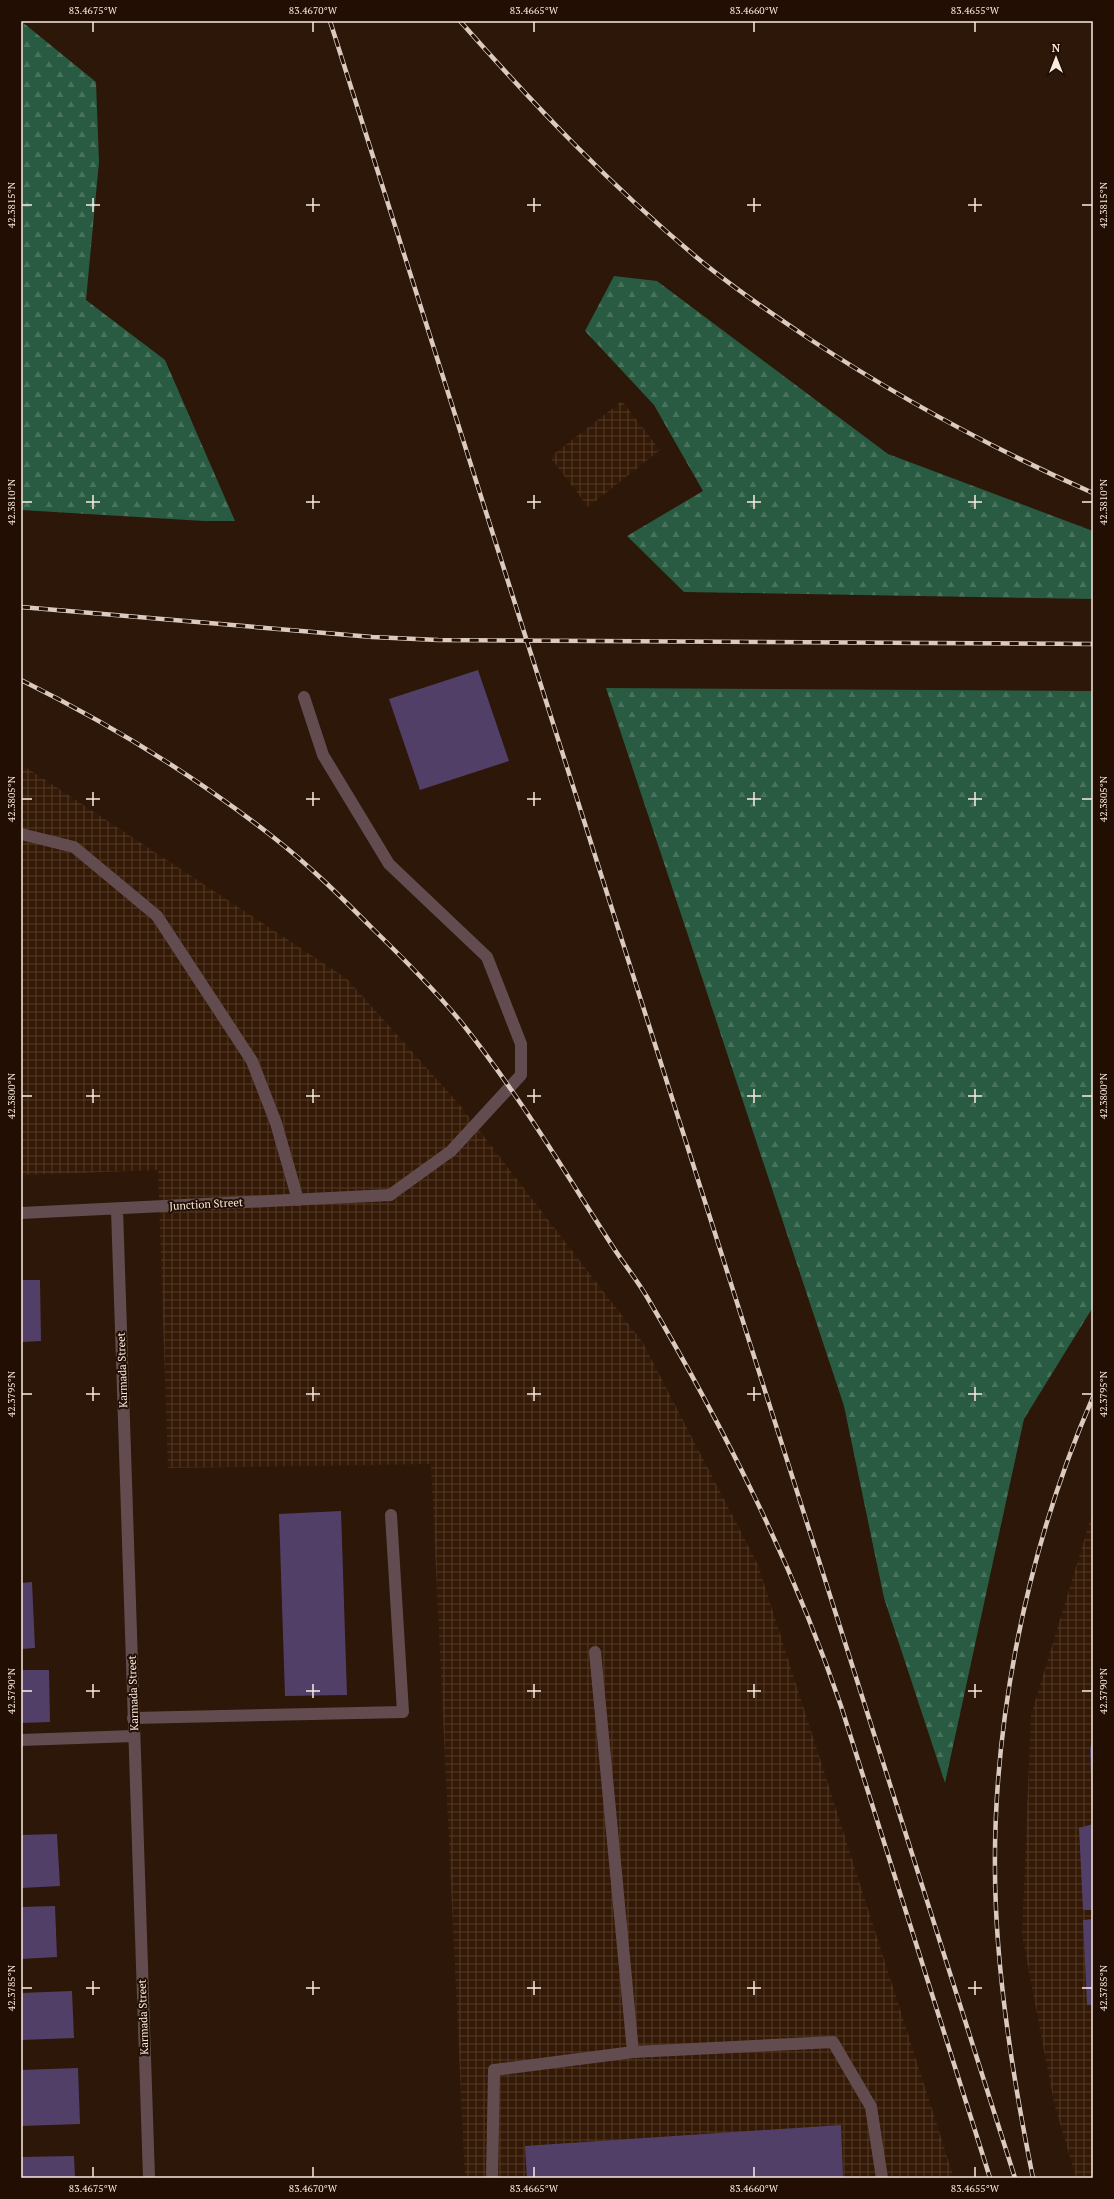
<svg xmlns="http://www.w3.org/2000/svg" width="1114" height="2199" viewBox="0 0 1114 2199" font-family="'PT Serif',serif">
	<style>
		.industrial { fill: url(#industrial-grid) }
		.forest { fill: url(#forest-firs) }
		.building { fill: #523f68 }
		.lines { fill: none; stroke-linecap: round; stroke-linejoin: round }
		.service { stroke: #634c4f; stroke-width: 12 }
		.minor { stroke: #634c4f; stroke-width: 12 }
		.rail-casing { stroke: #dacac0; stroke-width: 4.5 }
		.rail { stroke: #220e02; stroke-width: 3; stroke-dasharray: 9; stroke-linecap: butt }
		.ticks { fill: none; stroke: #faebe1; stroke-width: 1.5 }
		.labels { text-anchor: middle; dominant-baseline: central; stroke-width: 4; stroke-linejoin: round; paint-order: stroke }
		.street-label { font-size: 11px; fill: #faebe1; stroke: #220e02 }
		.neatline { fill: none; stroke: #faebe1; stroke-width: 1.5 }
		.ticks-label { font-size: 10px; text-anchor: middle; fill: #faebe1 }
	</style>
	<defs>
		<pattern id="industrial-grid" width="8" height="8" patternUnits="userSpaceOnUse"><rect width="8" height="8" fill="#341a06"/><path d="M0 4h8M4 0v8" fill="none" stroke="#523b2a"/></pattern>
		<pattern id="forest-firs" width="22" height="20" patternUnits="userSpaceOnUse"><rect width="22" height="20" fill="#285b42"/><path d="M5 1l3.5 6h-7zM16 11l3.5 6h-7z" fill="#48735d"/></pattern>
	</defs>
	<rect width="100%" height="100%" fill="#2c1708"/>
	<path class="industrial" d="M622 401 660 450 588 507 550 457Z
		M21 764 346 978 459 1104 643 1343 758 1565 954 2178H465L431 1464 168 1468 158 1170 21 1175Z
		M1093 1511V2178H1076L1054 2103 1022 1935 1031 1715Z"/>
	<path class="forest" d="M21 21 96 82 99 162 86 300 165 360 235 521H204L21 510Z
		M614 276 657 281 888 454 1093 531V599L684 592 627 536 703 491 654 405 585 331Z
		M606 688 1093 691V1307L1024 1419 945 1783 884 1598 844 1406Z"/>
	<path class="building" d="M478 670 509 761 420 790 389 699Z
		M21 1280H40L41 1341 21 1342Z
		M341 1511 347 1695 285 1696 279 1514Z
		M32 1582 35 1648 21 1649V1583Z
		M21 1670H49L50 1722 21 1723Z
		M1092 1738 1093 1806H1092L1090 1750Z
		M1093 1824V1910H1083L1079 1828Z
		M57 1834 60 1886 21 1888V1835Z
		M55 1906 57 1957 21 1959V1907Z
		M1093 1919V2005H1087L1083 1920Z
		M72 1991 74 2038 21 2040V1993Z
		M78 2068 80 2124 21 2126V2070Z
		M841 2125 843 2178H527L525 2146Z
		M74 2156 75 2178H21V2157Z"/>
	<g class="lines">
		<path class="service" d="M304 697 323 755 389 864 487 957 521 1044V1075L451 1151 390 1195
			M21 834 74 847 157 916 252 1061 276 1123 298 1200
			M595 1652 633 2052
			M133 1718 403 1712 391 1515
			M21 1740 134 1736
			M492 2178 494 2070 633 2052 833 2042 871 2107 882 2178"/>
		<path class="minor" d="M117 1209 149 2178
			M21 1213 390 1195"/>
		<g class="rail-casing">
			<path id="rail" d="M330 21 1015 2178
				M460 21C535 106 613 188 701 261 735 289 772 314 808 338 899 398 993 449 1093 493
				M21 607 372 637 438 640 1093 644
				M21 680C110 724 195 776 273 837 309 865 341 897 373 929 404 959 434 989 461 1022 518 1093 564 1171 613 1247 624 1264 637 1280 647 1297 724 1428 792 1562 841 1706L990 2178
				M1033 2178C1015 2089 1000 1999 996 1909 988 1739 1025 1553 1093 1397"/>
		</g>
		<use href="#rail" class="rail"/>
	</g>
	<path class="ticks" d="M93 22V32M313 22V32M534 22V32M754 22V32M975 22V32M93 198V212M313 198V212M534 198V212M754 198V212M975 198V212M22 205H32M86 205H100M306 205H320M527 205H541M747 205H761M968 205H982M1082 205H1092M93 495V509M313 495V509M534 495V509M754 495V509M975 495V509M22 502H32M86 502H100M306 502H320M527 502H541M747 502H761M968 502H982M1082 502H1092M93 792V806M313 792V806M534 792V806M754 792V806M975 792V806M22 799H32M86 799H100M306 799H320M527 799H541M747 799H761M968 799H982M1082 799H1092M93 1089V1103M313 1089V1103M534 1089V1103M754 1089V1103M975 1089V1103M22 1096H32M86 1096H100M306 1096H320M527 1096H541M747 1096H761M968 1096H982M1082 1096H1092M93 1387V1401M313 1387V1401M534 1387V1401M754 1387V1401M975 1387V1401M22 1394H32M86 1394H100M306 1394H320M527 1394H541M747 1394H761M968 1394H982M1082 1394H1092M93 1684V1698M313 1684V1698M534 1684V1698M754 1684V1698M975 1684V1698M22 1691H32M86 1691H100M306 1691H320M527 1691H541M747 1691H761M968 1691H982M1082 1691H1092M93 1981V1995M313 1981V1995M534 1981V1995M754 1981V1995M975 1981V1995M22 1988H32M86 1988H100M306 1988H320M527 1988H541M747 1988H761M968 1988H982M1082 1988H1092M93 2167V2177M313 2167V2177M534 2167V2177M754 2167V2177M975 2167V2177"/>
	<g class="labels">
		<g class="street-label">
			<text transform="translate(206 1204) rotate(-3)">Junction Street</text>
			<text transform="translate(122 1370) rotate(-92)">Karmada Street</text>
			<text transform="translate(133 1693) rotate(-92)">Karmada Street</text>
			<text transform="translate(143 2017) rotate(-92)">Karmada Street</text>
		</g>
	</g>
	<rect width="1114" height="2199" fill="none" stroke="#220e02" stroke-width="44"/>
	<g transform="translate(1056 58)" stroke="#220e02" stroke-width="3" paint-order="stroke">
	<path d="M0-3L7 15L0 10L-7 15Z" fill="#faebe1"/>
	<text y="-6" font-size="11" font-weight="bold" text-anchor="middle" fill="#faebe1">N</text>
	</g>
	<rect x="22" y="22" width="1070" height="2155" class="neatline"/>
	<g class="ticks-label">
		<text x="93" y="14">83.4675°W</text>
		<text x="313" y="14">83.4670°W</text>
		<text x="534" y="14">83.4665°W</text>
		<text x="754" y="14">83.4660°W</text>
		<text x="975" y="14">83.4655°W</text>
		<text transform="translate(11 205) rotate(-90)" y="4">42.3815°N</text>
		<text transform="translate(1103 205) rotate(-90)" y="4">42.3815°N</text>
		<text transform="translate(11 502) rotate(-90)" y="4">42.3810°N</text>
		<text transform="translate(1103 502) rotate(-90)" y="4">42.3810°N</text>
		<text transform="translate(11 799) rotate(-90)" y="4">42.3805°N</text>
		<text transform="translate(1103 799) rotate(-90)" y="4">42.3805°N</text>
		<text transform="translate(11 1096) rotate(-90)" y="4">42.3800°N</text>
		<text transform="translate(1103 1096) rotate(-90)" y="4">42.3800°N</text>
		<text transform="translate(11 1394) rotate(-90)" y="4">42.3795°N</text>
		<text transform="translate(1103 1394) rotate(-90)" y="4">42.3795°N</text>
		<text transform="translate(11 1691) rotate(-90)" y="4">42.3790°N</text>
		<text transform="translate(1103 1691) rotate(-90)" y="4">42.3790°N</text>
		<text transform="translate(11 1988) rotate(-90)" y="4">42.3785°N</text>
		<text transform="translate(1103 1988) rotate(-90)" y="4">42.3785°N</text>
		<text x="93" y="2192">83.4675°W</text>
		<text x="313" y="2192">83.4670°W</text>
		<text x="534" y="2192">83.4665°W</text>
		<text x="754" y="2192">83.4660°W</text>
		<text x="975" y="2192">83.4655°W</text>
	</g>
</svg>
